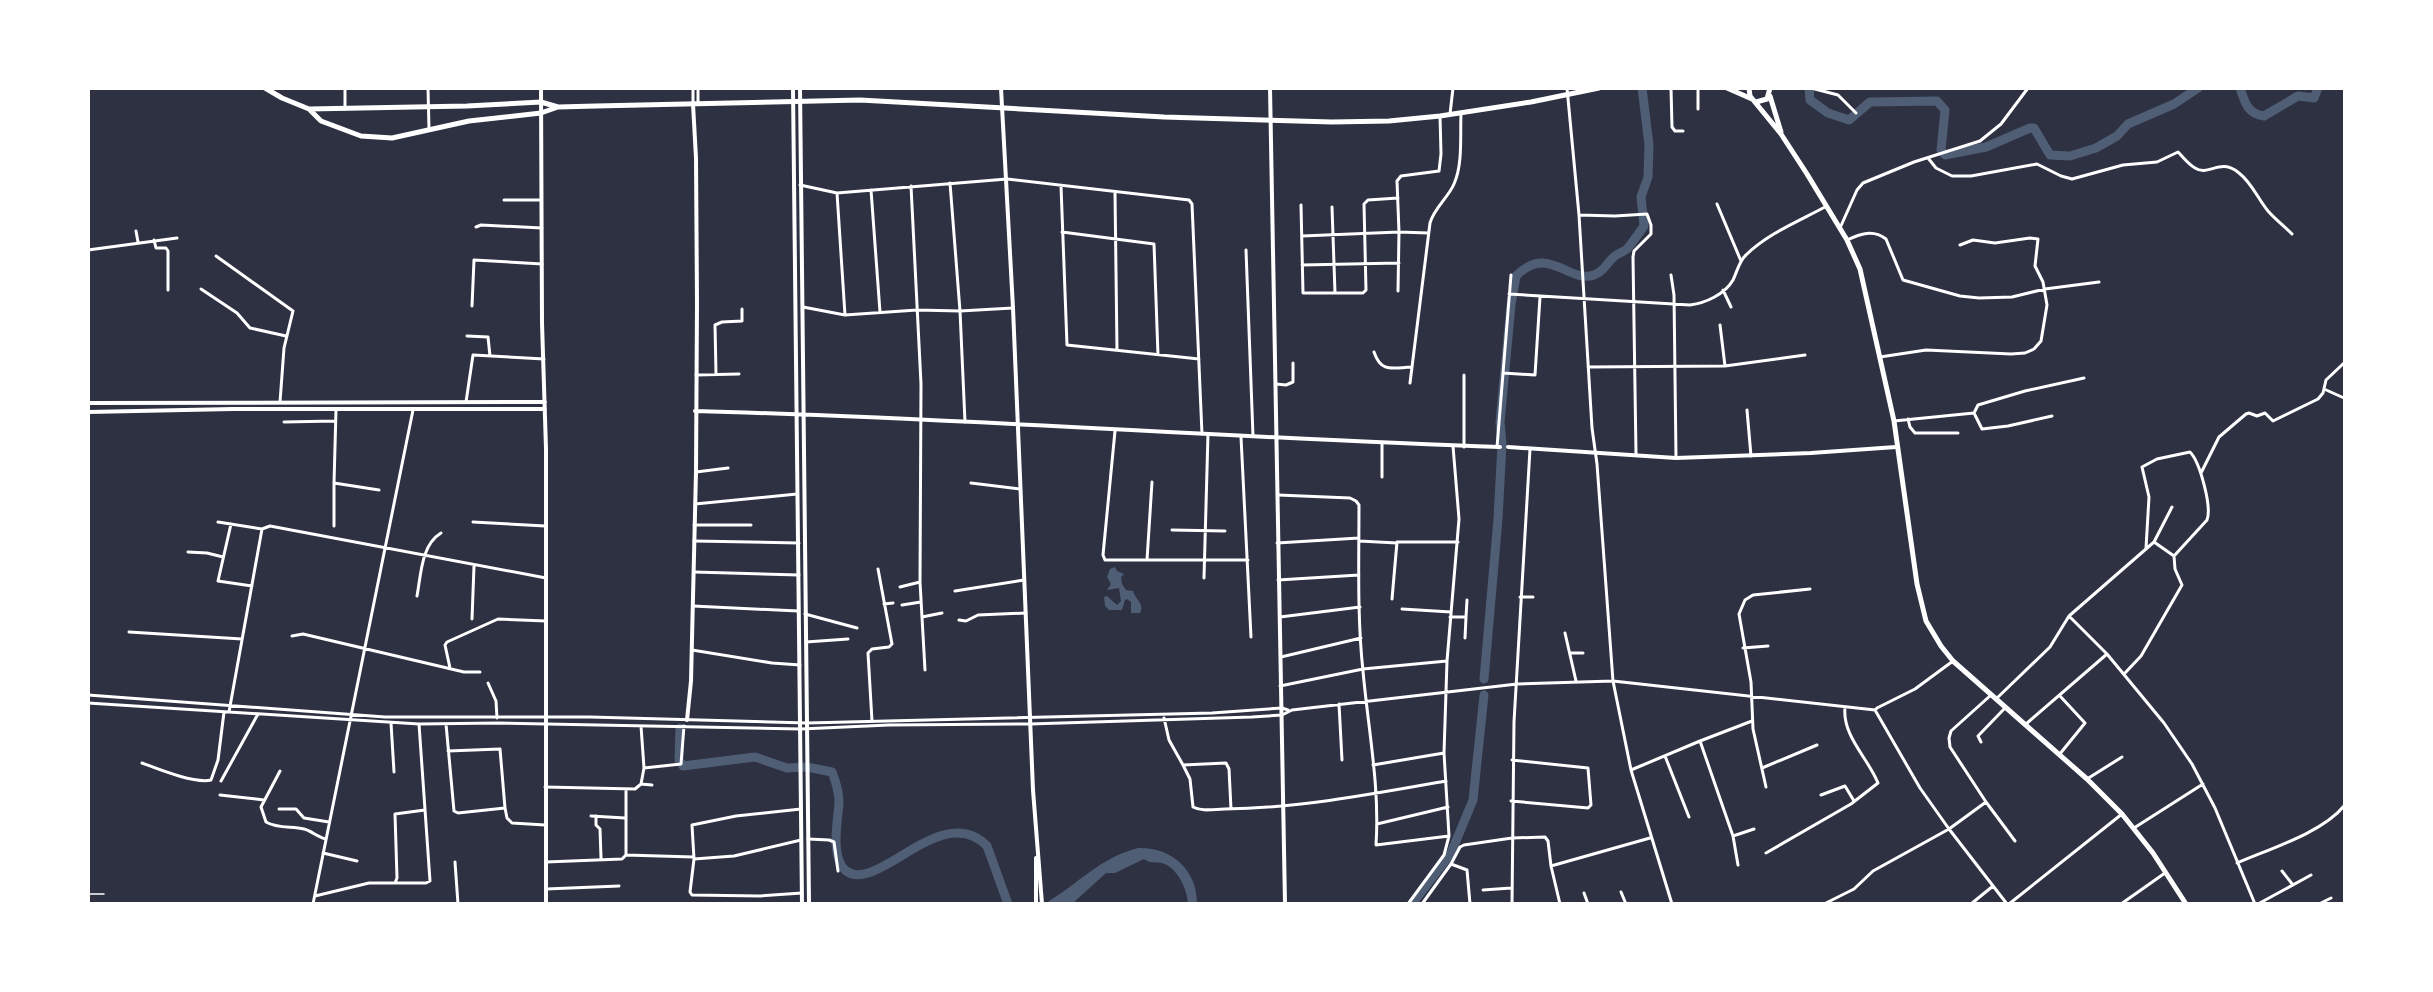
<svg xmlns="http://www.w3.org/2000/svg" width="2433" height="992" viewBox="0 0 2433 992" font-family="'DM Sans',sans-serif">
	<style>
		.water { fill: #4f5d75 }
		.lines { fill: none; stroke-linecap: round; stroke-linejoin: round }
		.river { stroke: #4f5d75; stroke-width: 9 }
		.service { stroke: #fff; stroke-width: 1.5 }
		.minor { stroke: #fff; stroke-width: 3 }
		.tertiary { stroke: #fff; stroke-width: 4 }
		.trunk { stroke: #fff; stroke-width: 5 }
	</style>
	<rect width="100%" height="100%" fill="#2d3142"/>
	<path class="water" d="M1115 567 1117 571 1124 574 1121 577 1122 584 1126 590 1133 591C1135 599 1145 604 1140 613H1131V602L1127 599 1125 600 1122 610H1109L1105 606 1104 597 1107 596 1117 605 1121 601 1119 588 1107 590 1111 584 1107 577 1110 569Z
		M1138 848C1172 847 1197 870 1197 903H1188C1187 889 1177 867 1162 863 1156 862 1150 864 1144 859L1115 873H1106L1073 903H1046C1078 884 1101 857 1138 848Z"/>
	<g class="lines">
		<path class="river" d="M1809 88 1810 100 1828 113 1849 120 1870 102 1937 101 1945 110 1941 150 1945 155 1986 147 2030 128H2034L2050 155 2070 156 2096 148 2117 136 2128 124 2174 104 2198 88
			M2240 88C2245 103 2248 114 2264 116L2298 96 2314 98 2318 88
			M1484 679 1498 519 1502 444 1500 422 1511 305 1516 276C1549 243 1568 284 1594 275 1605 271 1607 262 1615 256 1619 253 1623 252 1627 249 1633 242 1639 233 1644 226L1641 197 1648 177 1649 145 1642 88
			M680 728 679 760 683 766 755 757 787 768 807 767 832 772C836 782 839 792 839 803 838 820 830 856 845 870 876 897 941 799 987 846L1008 904
			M1412 904 1451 853 1473 800 1484 695"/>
		<path class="service" d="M88 894H104"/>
		<path class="minor" d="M345 88V109
			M428 88 429 129
			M693 88V104
			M698 88V104
			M1567 88 1579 215 1592 428 1597 464 1613 681 1631 770 1672 904
			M1671 88 1672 127 1675 131H1683
			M1811 88 1838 95 1856 113
			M1698 109V88
			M1450 114 1453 88
			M1928 158 1936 168 1952 176H1971L2037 164 2061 176 2072 179 2123 165 2157 162 2178 152C2183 157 2188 164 2195 168 2209 177 2220 157 2239 173 2252 183 2258 199 2268 211 2275 219 2284 226 2292 234
			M950 183 960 311 965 422
			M800 185 837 193 1007 179 1189 200 1192 204 1202 434
			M911 186 921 384 920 582 925 670
			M1061 186 1067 345 1199 359
			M871 190 880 312
			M837 193 845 315
			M1115 193 1117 350
			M504 200H541
			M1717 204 1741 261
			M1301 205 1303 293H1363L1366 290 1364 204 1368 200 1398 198
			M1332 207 1335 293
			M1579 215 1615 216 1647 214 1651 225V234L1634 251 1633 257 1636 454
			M476 227 481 225 542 228
			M1840 228 1857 190 1863 183 1914 162 1980 141 2001 124 2028 88
			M136 231 138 242
			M1062 232 1154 244 1158 355
			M1302 236 1399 232 1428 233
			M154 240 156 248H166L168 251V290
			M1847 240C1860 234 1873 229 1886 239L1903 280 1960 296 1979 298 2012 297 2045 289 2099 282
			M88 250 177 238
			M1246 250 1253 436
			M216 256 293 311 284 348 280 402
			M1302 265 1399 263
			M1671 275 1674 295 1676 458
			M201 289 237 313 250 328 286 336
			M1723 290 1731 307
			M1398 291 1399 232 1397 181 1401 176 1439 171 1441 154 1440 116
			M1509 294 1690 305C1706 303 1725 294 1733 280 1737 272 1739 261 1746 255 1767 234 1799 221 1825 207
			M472 306 474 260 542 264
			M803 307 845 315 917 310 960 311 1013 308
			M1720 325 1725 366
			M467 336 488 337 490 356
			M1374 352C1381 373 1392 368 1411 367
			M1880 357 1926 350 2011 354 2025 353 2034 349 2041 341 2047 305 2043 282 2035 266 2038 239 2030 238 1995 243 1973 240 1960 245
			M1588 367 1725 366 1805 355
			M1503 373 1535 375 1540 297
			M716 374 715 325 722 322 742 321V309
			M696 375 739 374
			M1410 383 1430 223C1434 208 1448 198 1454 184 1463 164 1460 135 1461 114
			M1276 384 1286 385 1293 382V363
			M2324 389 2344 398
			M466 402 473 355 544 359
			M336 410 334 483 379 490
			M1747 410 1751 456
			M1974 413 1982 429 2008 426 2052 416
			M1908 419 1910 427 1915 433H1958
			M1894 421 1974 413 1978 405 2025 391 2084 378
			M284 422 335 421
			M1115 431 1103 555 1105 560H1248
			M1241 437 1251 637
			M1382 443V477
			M1464 447V375
			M1497 447 1511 275
			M696 472 728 468
			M2201 473 2219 437 2246 414 2249 413 2257 416 2265 413 2273 421 2318 399 2323 393 2326 380 2344 363
			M971 483 1020 489
			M1278 495 1350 498 1356 501 1359 505C1359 560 1357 616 1363 671 1368 728 1380 787 1376 845L1449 836
			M695 504 797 494
			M218 522 262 529 270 526 546 578
			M473 522 545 526
			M231 524 218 581 252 586
			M694 525H751
			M334 526V483
			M1172 530 1225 531
			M694 541 799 543
			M1359 541 1397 543
			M2154 542 2172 507
			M1277 543 1359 538
			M188 552 207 553 223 557
			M1147 560 1152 482
			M694 572 799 575
			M1204 578 1208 434
			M1278 580 1359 575
			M900 587 920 582
			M955 591 1024 580
			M417 596C421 575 421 545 441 533
			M1520 597H1533
			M1392 599 1397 542H1458
			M884 604 893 603
			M902 605 921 602
			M693 606 798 611
			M1402 609 1451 612
			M805 614 857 628
			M922 617 942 613
			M1280 617 1360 607
			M1450 617H1466L1467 600
			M472 619 474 566
			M959 620 966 621 978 615 1026 613
			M129 632 242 639
			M1565 633 1576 681
			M292 636 303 634 464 672H480
			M1465 638 1466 617
			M806 642 848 639
			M1743 648 1768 646
			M692 650 772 663 800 665
			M1570 653H1583
			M2107 654 2164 723 2192 764 2215 808 2255 904
			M1281 657 1361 638
			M450 668 445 645 447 642 498 619 546 621
			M2125 673 2141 656 2182 585 2175 569 2174 556
			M488 683 496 701 497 718
			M1280 686 1363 669 1447 661
			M88 695 385 717H590L807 723 1212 713 1282 708 1288 710
			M1996 699 2050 647 2069 616 2154 542 2174 556 2207 520C2212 507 2200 462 2190 452L2157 459 2142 467 2149 497 2146 548
			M88 703 419 724 498 723 801 729 889 725 1030 724 1252 717 1282 715 1292 710 1517 684 1613 681 1875 710
			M1339 704 1342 760
			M1875 710 1920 788 1949 829 2007 904
			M1875 710 1877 708 1915 689 1953 661
			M229 712 262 529
			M1164 718 1169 740 1183 765
			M872 721 868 653 872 649 889 647 892 644 878 569
			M391 723 394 772
			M446 724 454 811 458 813 505 808 507 818 512 823 545 825
			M2026 724 2107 654 2069 616
			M1981 742 1978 736 2006 707
			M448 751 500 749 505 808
			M2059 755 2085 723 2060 696
			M1665 756 1689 817
			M142 763C158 769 195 784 211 780L218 760 224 712
			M1373 765 1444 753
			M644 768 681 764 684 726
			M1762 768 1817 745
			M1631 770 1700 741
			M280 771 261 807 266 822C278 829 292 826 304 829 312 831 317 837 326 839
			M2087 779 2122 757
			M221 781 258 714
			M641 784 644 768 641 726
			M545 787 635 789 641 784 652 785
			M1766 787 1753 729 1751 682 1739 614 1745 600 1753 595 1810 589
			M220 795 264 800
			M1821 795 1845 786 1854 801
			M1511 801 1588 808 1591 805 1588 768 1512 760
			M1986 802 2015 841
			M279 809H296L304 818 329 822
			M801 809 736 816 692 825 694 859 690 892 692 895 760 896 802 893
			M1231 809 1229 769 1226 763 1183 765 1190 779 1193 807C1202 812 1215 809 1225 809 1299 808 1373 794 1446 781
			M591 816 625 818
			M596 816V825L600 829 601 858
			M1377 824 1448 807
			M2134 828 2203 784
			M1733 836 1754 829
			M808 839 829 840 834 842 838 871
			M323 853 357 861
			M1766 853 1851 804 1878 783C1868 758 1842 736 1845 707
			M626 855V789
			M694 859 734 856 801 840
			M455 862 458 904
			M546 862 622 859 626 855 693 857
			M2237 863C2269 849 2322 833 2344 806
			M1451 864 1467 870 1470 904
			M1738 865 1733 836 1700 741 1752 721
			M2282 871 2293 885
			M395 883H426L430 881 419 724
			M546 889 619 886
			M1483 890 1511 888
			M1621 892 1626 904
			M1584 893 1588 904
			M315 896 369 883H395L397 878 395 814 425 810
			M313 904 413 410
			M1408 904 1444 855 1449 836 1444 753 1447 661 1459 519 1453 446
			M1422 904 1451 864 1460 847 1464 845 1512 838 1545 837 1548 841 1551 866
			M1512 904 1514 722 1530 449
			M1560 904 1551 866 1650 838
			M1824 904 1854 889 1873 871 1949 829 1986 802 1950 747 1949 738 1951 731 1991 695
			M1971 904 1993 886
			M2009 904 2122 814
			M2121 904 2165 873
			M2258 904 2311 875
			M2319 904 2331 898"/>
		<path class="tertiary" d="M541 88 542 323 546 449V904
			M793 88 802 904
			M800 88 809 904
			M1001 88 1013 308 1033 790 1042 904
			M1270 88 1285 904
			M88 403 545 402
			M695 411C964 418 1231 438 1500 447
			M88 412 233 409H545
			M1508 447 1676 458 1811 453 1896 447
			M687 720 691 681 696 472 697 303 696 158 693 104
			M1036 904V858"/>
		<path class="trunk" d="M265 88 282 98 309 109 321 121 361 136 392 138 469 121 541 113 558 107
			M1727 88 1752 99
			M1749 88 1750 96 1781 134 1807 174 1847 240 1860 269 1894 421 1917 584 1926 621 1941 646 1953 661 2087 779 2122 814 2153 853 2186 904
			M1770 96 1781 132
			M1756 102 1767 99 1770 88
			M309 109 467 106 541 102 558 107 596 106 860 100 1164 117 1332 122 1389 121 1440 116 1531 102 1599 88"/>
	</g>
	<rect width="2433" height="992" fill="none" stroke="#ffffff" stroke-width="180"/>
</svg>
